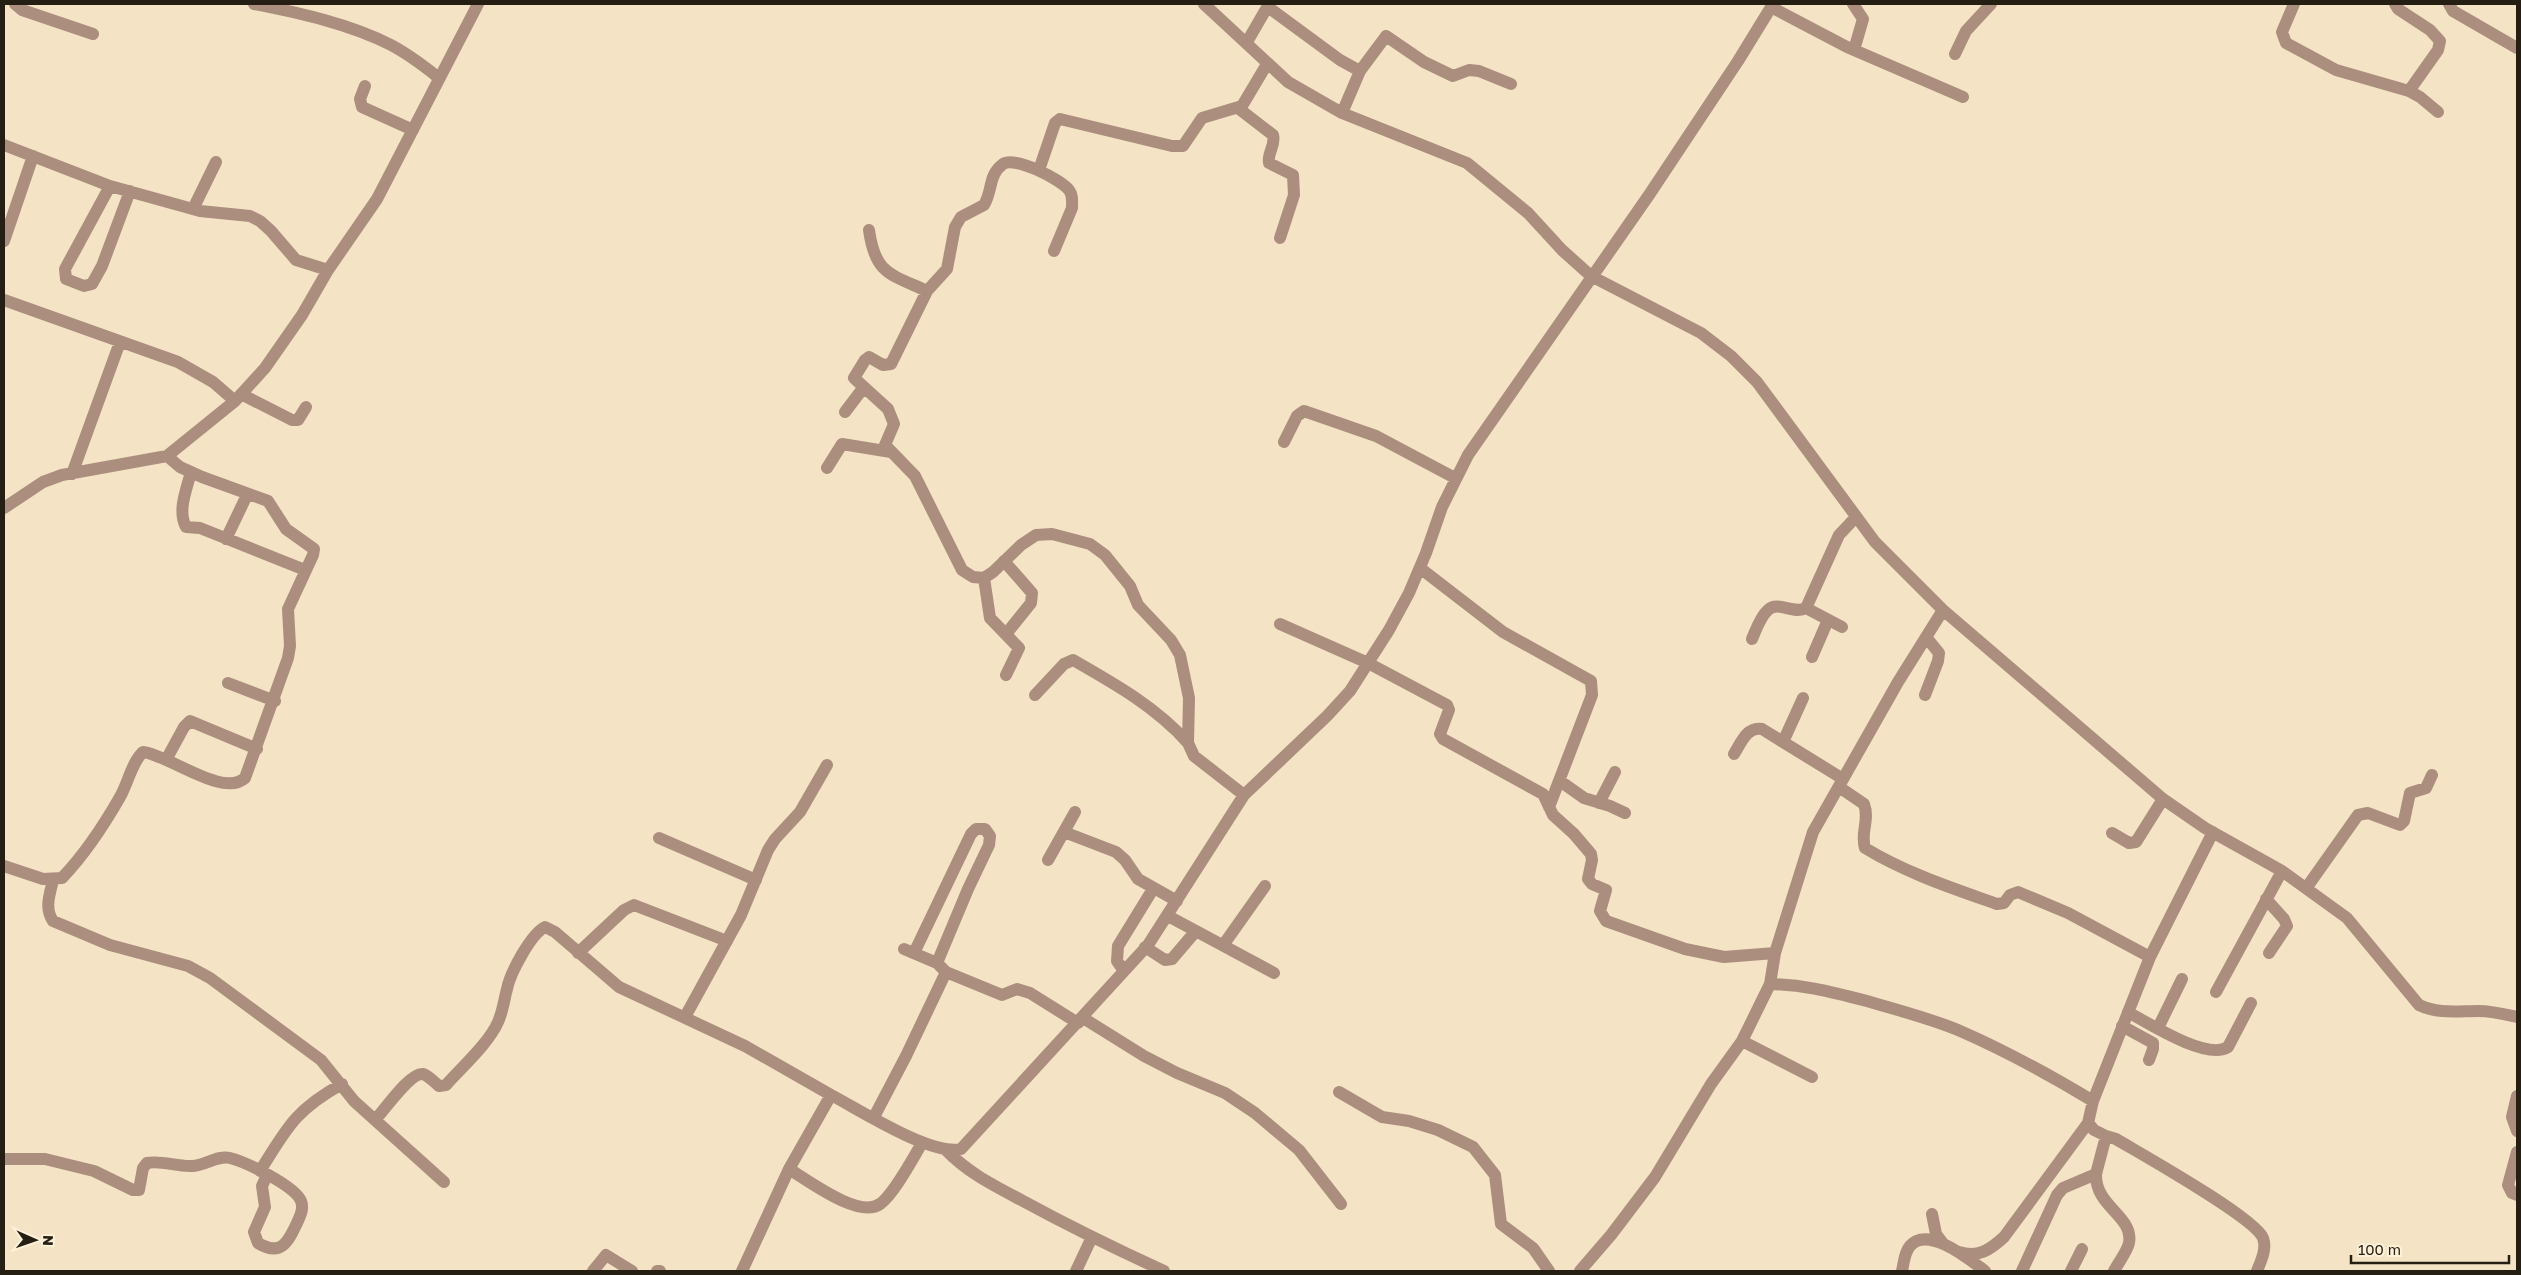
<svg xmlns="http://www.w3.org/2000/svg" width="2521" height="1275" viewBox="0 0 2521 1275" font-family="'Golos Text',sans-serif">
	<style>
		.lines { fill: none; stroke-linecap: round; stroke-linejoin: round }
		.minor { stroke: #ab8e7e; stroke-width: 12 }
	</style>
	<rect width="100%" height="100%" fill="#f4e3c5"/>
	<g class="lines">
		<path class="minor" d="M15 4 22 10 93 34
			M254 4C300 13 350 24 391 45 408 54 424 66 439 78
			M1204 4 1288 82 1342 113 1467 163 1528 213 1562 250 1591 276 1701 333 1731 356 1757 382 1875 542 1943 610 2163 799 2205 828 2282 871 2347 918 2419 1005C2438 1014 2457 1011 2478 1011 2492 1011 2504 1014 2517 1017
			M1853 4 1863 19 1854 50
			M2294 4 2282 32 2286 43 2336 70 2409 91 2420 97 2438 112
			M2395 4 2398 9 2430 30 2440 41 2438 50 2409 91
			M2449 4 2453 11 2517 48
			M1268 7 1340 60 1360 71
			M1771 7 1847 47 1963 97
			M1247 42 1269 4
			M1955 54 1966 31 1991 4
			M365 86 360 99 362 107 413 130
			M1238 108 1273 135C1276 145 1267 153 1269 163L1293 175 1294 195 1280 238
			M1342 113 1360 71 1386 36 1424 62 1453 76 1469 70 1479 71 1511 84
			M4 145 110 186 200 211 250 216 260 221 271 231 296 260 328 270
			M1039 170 1055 123 1060 119 1172 146H1183L1202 118 1242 106 1267 64
			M110 186 65 269 66 279 84 286 92 284 102 266 130 191
			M193 209 216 162
			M869 230C875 274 890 274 927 291
			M4 241 33 156
			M1054 251 1072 208C1072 202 1073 195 1069 190 1060 179 1015 156 1003 164 988 175 993 190 984 205L961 217 955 227 947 269 927 291 891 364 883 365 869 357 865 360 854 378 888 409 894 424 885 445 915 476 962 570 973 577 984 578 993 572 1021 545 1036 535 1052 534 1090 544 1105 555 1130 586 1138 605 1171 640 1180 655 1189 698 1188 743 1194 756 1244 795
			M4 300 178 362 213 382 235 401
			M241 394 292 420H298L306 407
			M845 412 864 387
			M1284 442 1297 416 1304 411 1376 436 1455 478
			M827 468 842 444 891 452
			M191 472C187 488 177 511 186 527L200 528 305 570
			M72 474 120 342
			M4 508 43 482 62 475 167 456 235 401 265 368 302 315 328 270 377 199 478 4
			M226 539 247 495
			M1004 561 1032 593 1031 603 1006 634
			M1420 568 1503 632 1591 681 1592 695 1549 807
			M984 578 990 618 1019 648 1006 675
			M1806 608 1842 627
			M1280 624 1368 663 1447 705 1449 710 1440 734 1443 739 1543 794 1553 815 1574 834 1591 854 1592 860 1588 879 1592 884 1606 890 1600 911 1606 921 1685 949 1724 957 1775 953
			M1752 639C1756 630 1760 617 1768 610 1778 600 1793 615 1806 608L1839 535 1856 517
			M1812 657 1828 620
			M228 683 275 701
			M1035 695 1064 664 1073 660C1115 684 1156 707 1188 743
			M1925 695 1938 661 1939 653 1926 637
			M1783 742 1803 698
			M1734 754C1741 743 1747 726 1762 729L1843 779
			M166 760 184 727 190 721 257 749
			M1560 781 1584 798 1610 806 1625 813
			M1839 787 1864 804C1870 820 1860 833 1865 848 1906 873 1952 888 1997 904L2004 903 2010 895 2018 892 2068 913 2150 957
			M1599 803 1615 772
			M1064 832 1116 852 1125 860 1138 879 1177 901
			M2112 833 2129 843 2136 842 2163 799
			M659 838 756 880
			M1048 860 1075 812
			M4 866 43 879 62 878C84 855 104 825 120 797 128 783 132 762 143 752 169 755 223 798 245 778L288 658 290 646 288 609 313 555 314 549 286 529 268 501 202 477 180 467 167 456
			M53 880C50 894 44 908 53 921L110 945 188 966 210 978 321 1060 354 1101 375 1120C384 1111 410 1072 423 1074 429 1076 434 1082 439 1086L446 1085C461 1068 489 1043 498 1022 503 1011 504 1000 507 989 510 973 531 934 545 927L555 932 619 987 745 1046 831 1095
			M2307 887 2358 815 2368 813 2400 825 2404 821 2410 793 2426 788 2432 775
			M2266 899 2284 919 2287 926 2269 953
			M1168 916 1274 973
			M1224 944 1265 886
			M1145 947 1165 960 1172 959 1195 932
			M904 949 937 963 946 972 1002 995 1017 989 1030 993 1078 1023
			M578 953 624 910 634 905 727 941
			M914 953 971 834 976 829H985L990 836 989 845 968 889 937 963
			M1124 971 1117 961 1118 946 1153 889
			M1770 984C1807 985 1831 992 1867 1001 1897 1010 1929 1018 1958 1030 2004 1050 2050 1075 2093 1101
			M2216 992 2282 871
			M2128 1012C2148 1023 2207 1061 2228 1047L2251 1003
			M685 1017 741 915 768 850 775 839 800 812 827 765
			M1083 1018 1144 1056 1177 1073 1225 1093 1255 1113 1299 1150 1341 1204
			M2122 1026 2153 1043V1049L2149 1060
			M2158 1028 2182 979
			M1742 1041 1812 1077
			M1339 1092 1382 1117 1409 1121 1438 1130 1473 1147 1495 1175 1501 1224 1533 1248 1549 1271
			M2517 1096 2512 1117 2517 1131
			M874 1117 906 1056 946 972
			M375 1120 444 1182
			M2106 1136 2116 1139C2141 1154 2254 1217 2263 1238 2267 1249 2261 1261 2257 1271
			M946 1150C968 1173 995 1186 1023 1201 1069 1226 1116 1249 1164 1271
			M2517 1152 2508 1185 2512 1193 2517 1195
			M4 1159H45L94 1171 133 1190H139L143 1168 147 1163C162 1160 177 1167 192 1166 205 1166 217 1155 230 1158 246 1162 295 1186 301 1201 304 1209 300 1216 297 1223 288 1242 281 1257 258 1243L254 1232 265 1207 262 1186 267 1175
			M789 1169C809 1181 859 1219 880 1204 894 1194 913 1158 922 1143
			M260 1171C287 1128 295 1110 342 1084
			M2096 1174C2095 1207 2134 1216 2129 1243 2127 1252 2118 1263 2114 1271
			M1932 1214 1936 1234 1942 1242
			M1959 1252C1978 1258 1990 1250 2004 1237L2088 1123
			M593 1271 606 1255 632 1271
			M657 1271H660
			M742 1271 789 1169 831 1095C860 1110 931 1156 961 1149L1148 945 1244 795 1327 716 1350 691 1389 630 1409 593 1426 553 1442 507 1468 455 1649 195 1738 61 1773 4
			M1076 1271 1092 1237
			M1580 1271 1611 1235 1655 1177 1711 1084 1742 1041 1770 984 1775 953 1813 832 1898 682 1943 610
			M1902 1271C1904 1263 1904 1253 1910 1246 1928 1225 1970 1260 1985 1271
			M2022 1271 2057 1195 2063 1188 2096 1174 2106 1136 2094 1130 2088 1123 2093 1101 2150 957 2213 832
			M2071 1271 2082 1249"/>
	</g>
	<rect width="2521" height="1275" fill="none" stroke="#251f13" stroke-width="10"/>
	<g transform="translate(35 1240) rotate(92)" stroke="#fff1d8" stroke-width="4" paint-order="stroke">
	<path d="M0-4L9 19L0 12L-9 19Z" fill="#251f13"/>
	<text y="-8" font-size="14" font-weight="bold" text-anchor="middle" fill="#251f13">N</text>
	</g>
	<path d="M2351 1255v8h158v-8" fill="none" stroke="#251f13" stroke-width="2.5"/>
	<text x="2358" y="1255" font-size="15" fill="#251f13" stroke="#fff1d8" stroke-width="4" paint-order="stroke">100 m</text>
</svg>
